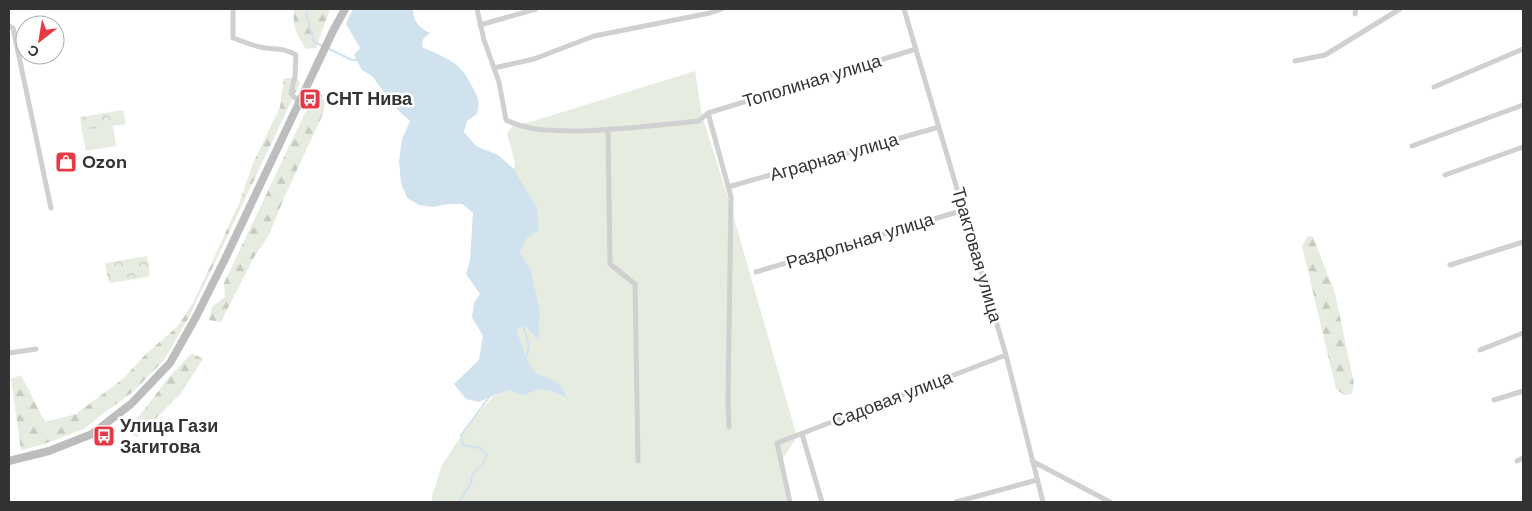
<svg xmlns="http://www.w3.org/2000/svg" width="1532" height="511" viewBox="0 0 1532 511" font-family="'DM Sans',sans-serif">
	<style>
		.forest { fill: url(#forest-firs) }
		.park { fill: url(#park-crowns) }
		.garden { fill: #e6ecdf }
		.water { fill: #cfe2ee }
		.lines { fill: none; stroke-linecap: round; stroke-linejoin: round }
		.stream { stroke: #cfe2ee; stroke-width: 2 }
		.street { stroke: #d0d0d0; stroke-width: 5 }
		.secondary { stroke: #bdbdbd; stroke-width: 8 }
		.labels { text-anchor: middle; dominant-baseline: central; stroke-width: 5; stroke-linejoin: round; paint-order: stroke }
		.street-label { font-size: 18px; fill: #333; stroke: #fff }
		.poi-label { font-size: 18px; font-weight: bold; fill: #333; stroke: #fff; text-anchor: start }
	</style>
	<defs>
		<pattern id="forest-firs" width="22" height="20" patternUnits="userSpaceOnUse" patternTransform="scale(1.25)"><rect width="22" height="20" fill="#e6ecdf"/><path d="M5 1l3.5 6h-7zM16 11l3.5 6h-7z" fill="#c6cbc0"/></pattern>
		<pattern id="park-crowns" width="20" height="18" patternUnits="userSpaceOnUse" patternTransform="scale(1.25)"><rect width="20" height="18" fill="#e6ecdf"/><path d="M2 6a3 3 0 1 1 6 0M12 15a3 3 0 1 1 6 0" fill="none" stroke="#c6cbc0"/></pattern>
	</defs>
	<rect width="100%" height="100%" fill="#fff"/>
	<path class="forest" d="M294 9H330L316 48 306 49C297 36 292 25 294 9Z
		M284 78H297L300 83 190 315 164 360 134 391 100 416 84 429 41 445 21 450 11 379 21 375 45 422 76 414 124 378 145 355 178 326 194 301 240 201 253 163 280 107Z
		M319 89 325 103 323 114 284 198 269 235 254 257 221 322 209 320 212 307 225 297 224 283 303 117Z
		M1308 236 1313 237 1335 293 1354 384 1352 394 1344 395 1336 389 1302 246Z
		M192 353 203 359 181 393 137 437 125 430 144 410 169 377Z"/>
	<path class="park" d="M123 110 126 124 82 131 80 117Z
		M147 256 150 274 147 277 111 283 108 281 105 263Z"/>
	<path class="garden" d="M695 71 702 116 729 201 797 437 782 460 792 502H432V496L442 465 465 430 494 395 510 390 523 396C542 386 548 389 566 399 559 376 553 385 537 374 524 366 522 344 517 331L523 325 530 332 540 340 539 330 540 311 535 288 531 270 520 252 527 238 537 208 514 169 515 162 507 133 514 124 527 123Z
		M113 126 116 146 86 151 82 131Z"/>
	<path class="water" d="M353 9H413C413 21 419 28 430 33L423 39 422 47C448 59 460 61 473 88 479 100 480 102 477 114L467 121 464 132 476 146 498 155 514 169 537 208 539 230 527 238 520 252 531 270 535 288 540 311 539 330 540 341 523 325 517 331 527 361 537 374 556 381 563 388 567 399C548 389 543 386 523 396L510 390 494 395 479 402 466 399 454 384 479 360 483 336 472 317 474 303 480 294 466 274 470 260 473 213 462 204H447L433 207 419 205 407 198 401 183 399 161 402 139 410 121 397 109 372 76 362 70 354 55 360 48 346 24Z"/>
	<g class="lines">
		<path class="stream" d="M307 9 306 14 314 42 323 46
			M327 48 352 60H357
			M523 325 529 346 526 358
			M459 502 470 485 473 473 483 464 487 454 480 448 463 445 461 435 490 396"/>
		<path class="street" d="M477 9 484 40 499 82 506 120C529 131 554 131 579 131 619 130 659 125 699 121L708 113 916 49
			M904 9 1006 355 1043 502
			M233 10V38C242 41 251 45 260 47 274 50 283 47 296 55L295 76 291 93 294 97 300 102
			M1355 14 1356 9
			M480 25 536 9
			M9 26 13 28 51 208
			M1295 61 1325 55 1400 9
			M494 68 534 59 594 36 710 13 722 9
			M1434 87 1523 49
			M708 113 731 197 728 402 729 427
			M608 131 610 264 635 284 638 461
			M1412 146 1523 105
			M1445 175 1523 147
			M728 187 939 127
			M1450 265 1523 242
			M756 272 964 210
			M1480 350 1523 333
			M9 353 36 349
			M1494 400 1523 391
			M802 434 822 502
			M1032 461 1110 502
			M1517 461 1523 458
			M790 502 777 443 1006 355
			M956 502 1037 480"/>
		<path class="secondary" d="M9 461 49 451 92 434 131 404 170 363 196 317 225 259 333 31 345 9"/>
	</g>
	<defs>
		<g id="bus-square" transform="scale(1.125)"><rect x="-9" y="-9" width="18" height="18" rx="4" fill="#e63946" stroke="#fff"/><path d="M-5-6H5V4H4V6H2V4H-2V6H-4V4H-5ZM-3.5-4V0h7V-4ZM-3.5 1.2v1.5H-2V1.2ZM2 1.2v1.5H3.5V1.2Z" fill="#fff"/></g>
		<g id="shop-square" transform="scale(1.125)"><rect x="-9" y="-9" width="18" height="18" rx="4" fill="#e63946" stroke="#fff"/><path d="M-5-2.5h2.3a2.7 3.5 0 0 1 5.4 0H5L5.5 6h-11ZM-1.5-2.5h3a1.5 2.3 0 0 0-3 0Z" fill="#fff"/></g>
	</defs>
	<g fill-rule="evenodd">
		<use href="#bus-square" x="310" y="99"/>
		<use href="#shop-square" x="66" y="162"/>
		<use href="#bus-square" x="104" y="436"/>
	</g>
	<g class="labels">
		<g class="street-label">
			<text transform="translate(812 81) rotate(-17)">Тополиная улица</text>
			<text transform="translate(834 157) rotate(-16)">Аграрная улица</text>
			<text transform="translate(860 241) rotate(-17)">Раздольная улица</text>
			<text transform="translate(977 255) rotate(74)">Трактовая улица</text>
			<text transform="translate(892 399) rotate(-21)">Садовая улица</text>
		</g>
		<g class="poi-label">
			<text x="326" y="99">СНТ Нива</text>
			<text x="82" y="162">Ozon</text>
			<text x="120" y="426">Улица Гази<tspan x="120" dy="21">Загитова</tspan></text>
		</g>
	</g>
	<rect width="1532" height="511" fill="none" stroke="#333333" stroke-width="20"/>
	<g transform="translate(40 40) rotate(211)"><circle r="24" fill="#ffffff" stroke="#adadad"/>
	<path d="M0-4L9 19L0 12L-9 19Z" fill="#e63946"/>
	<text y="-8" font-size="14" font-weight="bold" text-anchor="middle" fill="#333333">С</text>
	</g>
</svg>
